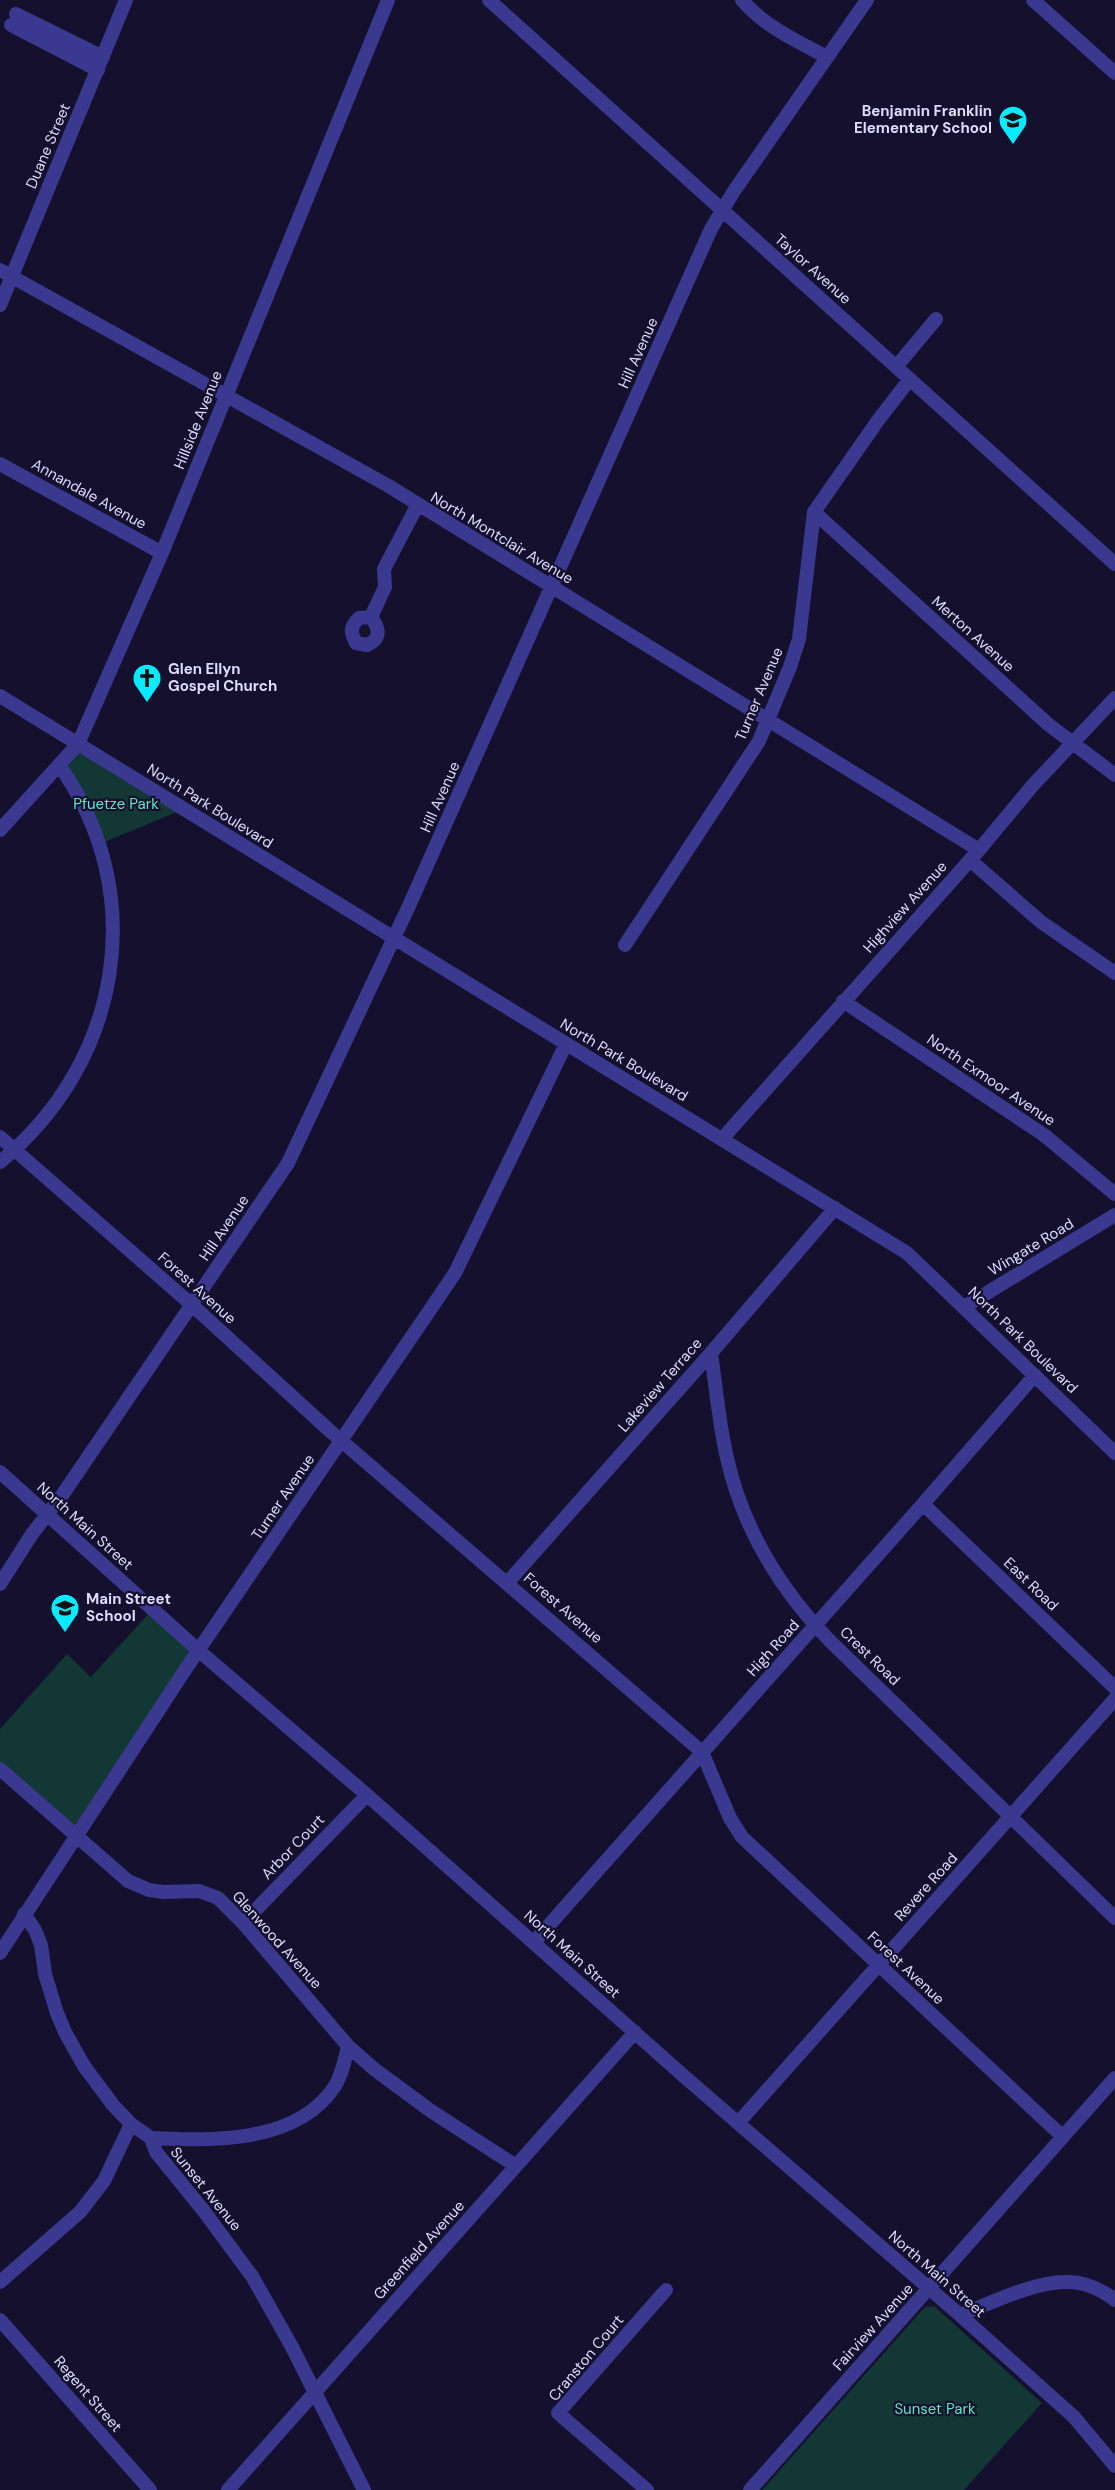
<svg xmlns="http://www.w3.org/2000/svg" width="1115" height="2490" viewBox="0 0 1115 2490" font-family="'DM Sans',sans-serif">
	<style>
		.green { fill: #123735 }
		.lines { fill: none; stroke-linecap: round; stroke-linejoin: round }
		.minor { stroke: #3a388f; stroke-width: 14 }
		.labels { text-anchor: middle; dominant-baseline: central; stroke-width: 4.5; stroke-linejoin: round; paint-order: stroke }
		.poi-label { font-size: 15px; font-weight: bold; fill: #dfdbff; stroke: #14102d; text-anchor: start }
		.street-label { font-size: 15px; fill: #dfdbff; stroke: #14102d }
		.park-label { font-size: 15px; fill: #5ee8c3; stroke: #14102d }
	</style>
	<rect width="100%" height="100%" fill="#14102d"/>
	<path class="green" d="M81 748 182 810 102 843 67 764Z
		M150 1612 193 1651 76 1829 0 1762V1729L67 1654 91 1677Z
		M934 2306 1042 2403 964 2490H762L925 2307Z"/>
	<g class="lines">
		<path class="minor" d="M489 0 1115 564
			M742 0C764 26 798 42 827 57
			M1033 0 1115 73
			M16 14 103 57
			M11 25 98 70
			M0 270 387 485 979 850
			M0 305 126 0
			M896 367 936 319
			M0 464 162 553
			M814 512 1049 725 1115 775
			M371 617C380 629 381 639 367 645L356 643C350 632 350 627 359 618L371 617 385 587 384 569 417 506
			M0 696 907 1253 1115 1453
			M0 830 78 744 162 553 388 0
			M970 860 1041 922 1115 973
			M625 945 759 741 790 667 799 639 814 512 879 419 910 379
			M843 1001 1044 1135 1115 1194
			M0 1137 192 1305 330 1431 702 1752 730 1818 742 1837 1063 2137
			M722 1139 979 850 1033 785 1115 698
			M0 1162C121 1063 151 894 59 765
			M964 1307 1115 1215
			M711 1353C716 1388 719 1424 727 1458 743 1529 779 1588 829 1640L1115 1918
			M0 1472 198 1650 367 1795 686 2078 960 2315 1074 2417 1115 2466
			M923 1504 1115 1688
			M508 1582 711 1353 835 1208
			M0 1584 32 1534 63 1494 288 1163 408 908 711 229 734 191 867 0
			M0 1769 128 1881 149 1890 163 1892 199 1891 218 1898 243 1923 348 2046 374 2069 431 2111 516 2166
			M24 1914 35 1930 41 1945 45 1974 57 2013 65 2032 84 2066 113 2105 131 2124 151 2138 156 2152 203 2210 252 2276 292 2347 364 2490
			M243 1923 367 1795
			M534 1942 923 1504 1035 1375
			M0 1953 185 1670 455 1273 566 1044
			M738 2123 1115 1699
			M151 2138C211 2141 297 2144 335 2086 342 2074 345 2060 348 2046
			M0 2282 80 2212 104 2181 131 2124
			M960 2315C991 2303 1035 2281 1068 2282 1085 2282 1102 2290 1115 2300
			M0 2320 150 2490
			M228 2490 635 2032
			M647 2490 558 2413 666 2290
			M750 2490 1115 2078"/>
	</g>
	<defs>
		<g id="school-pin" transform="scale(1.5)"><path d="M0 17L-7.5 6A9.5 9.5 0 1 1 7.5 6Z" fill="#07eaff" stroke="#14102d"/><path d="M0-5L7-2L0 1L-7-2ZM-4 1L0 2.5L4 1V4Q0 6-4 4Z" fill="#111"/></g>
		<g id="church-pin" transform="scale(1.5)"><path d="M0 17L-7.5 6A9.5 9.5 0 1 1 7.5 6Z" fill="#07eaff" stroke="#14102d"/><path d="M-1.2-6h2.4v3.5h3.3v2.4h-3.3V6h-2.4V-.1h-3.3v-2.4h3.3Z" fill="#111"/></g>
	</defs>
	<g fill-rule="evenodd">
		<use href="#school-pin" x="1013" y="120"/>
		<use href="#church-pin" x="147" y="678"/>
		<use href="#school-pin" x="65" y="1608"/>
	</g>
	<g class="labels">
		<g class="poi-label">
			<text x="992" y="111" text-anchor="end">Benjamin Franklin<tspan x="992" dy="17">Elementary School</tspan></text>
			<text x="168" y="669">Glen Ellyn<tspan x="168" dy="17">Gospel Church</tspan></text>
			<text x="86" y="1599">Main Street<tspan x="86" dy="17">School</tspan></text>
		</g>
		<g class="street-label">
			<text transform="translate(48 146) rotate(-67)">Duane Street</text>
			<text transform="translate(813 269) rotate(42)">Taylor Avenue</text>
			<text transform="translate(638 353) rotate(-66)">Hill Avenue</text>
			<text transform="translate(198 420) rotate(-68)">Hillside Avenue</text>
			<text transform="translate(89 494) rotate(29)">Annandale Avenue</text>
			<text transform="translate(502 538) rotate(31)">North Montclair Avenue</text>
			<text transform="translate(973 634) rotate(42)">Merton Avenue</text>
			<text transform="translate(759 694) rotate(-67)">Turner Avenue</text>
			<text transform="translate(440 797) rotate(-66)">Hill Avenue</text>
			<text transform="translate(210 806) rotate(32)">North Park Boulevard</text>
			<text transform="translate(905 907) rotate(-48)">Highview Avenue</text>
			<text transform="translate(624 1060) rotate(31)">North Park Boulevard</text>
			<text transform="translate(991 1080) rotate(34)">North Exmoor Avenue</text>
			<text transform="translate(224 1228) rotate(-56)">Hill Avenue</text>
			<text transform="translate(1031 1247) rotate(-31)">Wingate Road</text>
			<text transform="translate(197 1288) rotate(42)">Forest Avenue</text>
			<text transform="translate(1023 1340) rotate(44)">North Park Boulevard</text>
			<text transform="translate(660 1385) rotate(-49)">Lakeview Terrace</text>
			<text transform="translate(283 1497) rotate(-56)">Turner Avenue</text>
			<text transform="translate(85 1526) rotate(42)">North Main Street</text>
			<text transform="translate(1031 1584) rotate(44)">East Road</text>
			<text transform="translate(563 1608) rotate(41)">Forest Avenue</text>
			<text transform="translate(773 1648) rotate(-48)">High Road</text>
			<text transform="translate(870 1656) rotate(44)">Crest Road</text>
			<text transform="translate(293 1847) rotate(-46)">Arbor Court</text>
			<text transform="translate(926 1887) rotate(-48)">Revere Road</text>
			<text transform="translate(277 1940) rotate(48)">Glenwood Avenue</text>
			<text transform="translate(572 1954) rotate(42)">North Main Street</text>
			<text transform="translate(906 1968) rotate(43)">Forest Avenue</text>
			<text transform="translate(206 2189) rotate(51)">Sunset Avenue</text>
			<text transform="translate(419 2250) rotate(-48)">Greenfield Avenue</text>
			<text transform="translate(937 2274) rotate(41)">North Main Street</text>
			<text transform="translate(873 2327) rotate(-48)">Fairview Avenue</text>
			<text transform="translate(586 2358) rotate(-50)">Cranston Court</text>
			<text transform="translate(88 2394) rotate(49)">Regent Street</text>
		</g>
		<g class="park-label">
			<text x="116" y="804">Pfuetze Park</text>
			<text x="935" y="2409">Sunset Park</text>
		</g>
	</g>
</svg>
